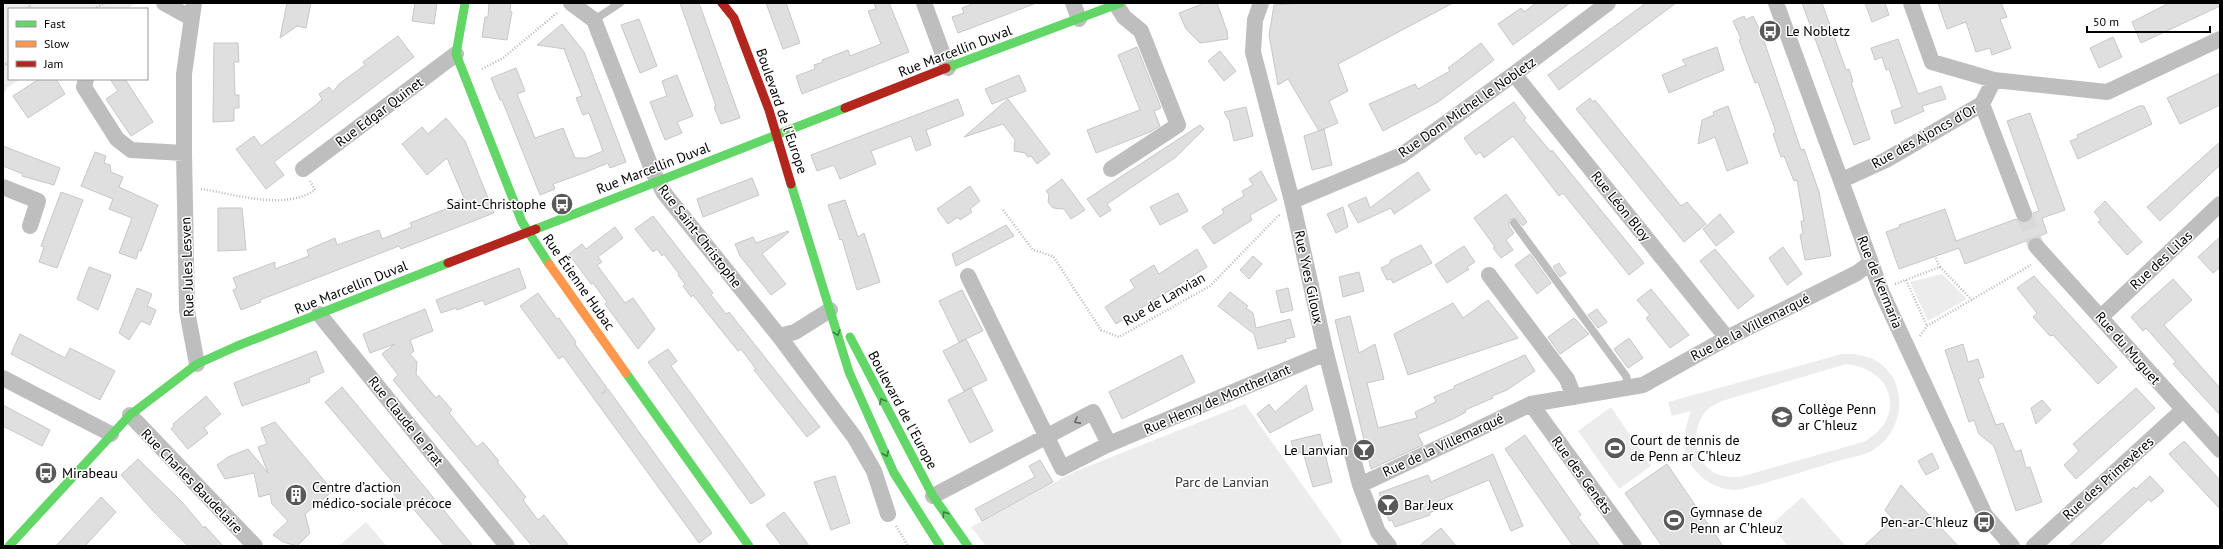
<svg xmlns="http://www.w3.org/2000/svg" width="2223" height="549" viewBox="0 0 2223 549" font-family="'PT Sans',sans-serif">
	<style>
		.green { fill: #ececec; fill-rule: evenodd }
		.building { fill: #dfdfdf; stroke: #c7c7c7 }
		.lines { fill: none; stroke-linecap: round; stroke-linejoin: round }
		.street-tunnel { stroke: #d9d9d9; stroke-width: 16; stroke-dasharray: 16 8; stroke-linecap: butt }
		.path { stroke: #b9b9b9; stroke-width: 2.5; stroke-dasharray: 1 2; stroke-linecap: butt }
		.lane { stroke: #bebebe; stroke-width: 8 }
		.street { stroke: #bebebe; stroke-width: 16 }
		.fast { stroke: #63d668; stroke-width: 9 }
		.slow { stroke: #ff974d; stroke-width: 9 }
		.jam { stroke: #b3261e; stroke-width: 9 }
		.oneway { stroke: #3b803e }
		.oneway2 { stroke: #686868 }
		.labels { text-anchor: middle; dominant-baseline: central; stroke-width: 3; stroke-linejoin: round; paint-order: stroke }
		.poi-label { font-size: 14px; fill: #000; stroke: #fff; text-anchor: start }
		.street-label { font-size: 14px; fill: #000; stroke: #fff }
		.park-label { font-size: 14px; fill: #333; stroke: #fff }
	</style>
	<rect width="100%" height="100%" fill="#fff"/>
	<path class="green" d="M3 3H136L127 9H9V79H20L7 88 3 95Z
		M1942 274 1967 299 1928 321 1910 282Z
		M1842 354C1863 353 1880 358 1892 376 1907 402 1898 435 1873 450 1864 456 1851 457 1841 460 1812 469 1783 478 1754 486 1748 487 1741 490 1735 490 1709 489 1684 468 1684 441 1684 431 1688 420 1691 411L1672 416 1668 402ZM1846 364C1895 369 1907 419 1863 442L1740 477C1731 477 1721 477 1713 472 1692 459 1691 425 1708 409 1712 406 1717 403 1722 401Z
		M1245 404 1342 541 1339 546H986L971 527 1074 472Z
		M1611 407 1651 466 1619 489 1578 431Z
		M1802 497 1846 546H1788L1770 526Z
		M366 522 387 546H339Z"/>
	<path class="building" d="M287 3H311L306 28 297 26 280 38Z
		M415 3H437L434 24 412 21Z
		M489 3H511L510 11 512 12 507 40 482 37 485 17H488Z
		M680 3H699L740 118 721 124 714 107 716 106Z
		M766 3H786L800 43 783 49Z
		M874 3H889L909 52 802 94 796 76 815 69 814 65 823 62 822 60 848 50 850 56 881 44 868 11 876 9Z
		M975 3H1034V4L958 33 952 17 964 13 962 8Z
		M1205 3H1217L1227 31 1228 39 1200 43 1186 29 1179 13Z
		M1305 3H1453L1338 64 1348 91 1329 101 1338 123 1319 131 1288 79 1278 85 1269 35 1274 5Z
		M1536 3H1570L1513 45 1498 24 1521 8 1524 12Z
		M1646 3H1676L1559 90 1548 75Z
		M1802 3H1822L1846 70 1849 69 1853 82H1851L1870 139 1854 145Z
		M1865 3H1885L1889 15 1872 22Z
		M1938 3H2001L2007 17 2000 19 2011 48 1992 55 1990 48 1976 52 1966 22 1947 29Z
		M2169 3H2220V6L2141 43 2132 22Z
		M1744 16 1746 20 1753 16 1762 35 1801 150 1804 149 1819 192 1831 256 1805 260 1800 235 1803 234 1801 221H1804L1797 180 1794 181 1784 156 1781 157 1773 134 1776 132 1758 82 1755 83 1739 40 1741 39 1733 21Z
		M639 19 657 66 640 73 621 25Z
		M562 24 584 52 626 162 610 168 608 163 581 174 553 184 555 189 540 195 502 100H500L491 78 516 68 525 91 517 94 535 138 563 128 575 158H586L603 151 589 113 583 115 576 98 582 96 564 49H565L537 45Z
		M398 36 414 57 274 162 284 175 266 189 236 149 254 136 261 146 316 105 322 99 319 94 329 87 333 92 339 84 365 65 363 62Z
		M2113 37 2122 57 2099 68 2090 48Z
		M1898 39 1918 94 1941 86 1946 99 1922 106 1924 111 1895 124 1891 111 1902 107 1889 69 1886 70 1882 57 1875 60 1871 48Z
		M214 43H238L239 62H234L235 95H239V108H234V121L213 122Z
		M1481 43 1494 60 1438 102 1383 131 1369 104 1415 84 1418 89 1450 71 1448 68Z
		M1137 47 1161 108 1154 111 1160 126 1150 132 1096 153 1087 130 1140 110 1118 55Z
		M1717 47 1724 70 1669 93 1662 75 1686 65 1682 60Z
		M1220 51 1236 71 1224 81 1208 61Z
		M2220 73V105L2180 124 2167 98Z
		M677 75 693 116 677 122 682 133 665 140 650 102 667 96 662 81Z
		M1019 75 1026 91 992 104 985 89Z
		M39 79H56L65 94 28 118 13 96Z
		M110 79H125L153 122 131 136 106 99 118 91Z
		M1590 98 1593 102 1595 100 1681 206 1687 202 1706 224 1684 242 1576 109Z
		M958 99 964 115 926 130 931 145 916 151 911 136 871 151 876 164 840 179 834 165 817 171 811 155Z
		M1008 99 1050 154 1037 164 1031 156 1028 157 1025 153 1014 151 1015 140 1003 124 964 137Z
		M1514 102 1526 118 1524 120 1551 152 1552 150 1644 263 1629 275 1563 193 1559 196 1513 136 1484 158 1480 152 1476 155 1464 138Z
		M1728 106 1748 163 1727 171 1715 137 1698 144 1702 120 1714 115 1713 112Z
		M2139 106H2144L2152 124 2078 159 2070 141 2078 138 2077 135Z
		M1246 107 1253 136 1234 141 1229 120 1224 112Z
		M2030 113 2065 210 2042 218 2047 233 1965 264 1959 248 1899 269 1886 232 1900 227 1899 225 1945 209 1956 241 2016 219 2022 223H2027L2032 220 2033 213 2039 211 2007 121Z
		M446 118 465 141 494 213 401 249 399 246 260 300 261 302 241 310 233 290 237 288 233 278 275 262V269L309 256 307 250 335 238 337 245 379 230 382 239 412 227 410 223 448 208 447 205 464 198 447 158 427 175 402 144 422 127 428 134Z
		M1200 125 1204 129 1176 157 1107 204 1111 210 1100 217 1087 199Z
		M1324 129 1332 165 1312 170 1304 136Z
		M2220 142V165L2160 221 2147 207Z
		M3 146 60 168 54 185 22 176 23 174 3 166Z
		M95 152 106 156 104 163 110 165 111 172 123 177 119 187 158 205 141 251 139 250 136 259 119 253 132 218 109 209 113 199 81 186Z
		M1261 171 1277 200 1250 215 1252 220 1214 244 1202 227 1224 213 1222 209 1244 196 1242 191 1253 185 1249 179Z
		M1418 172 1430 190 1394 214 1391 208 1358 223 1348 205 1366 197 1370 208Z
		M752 178 759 195 703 217 697 199Z
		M1062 179 1085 210 1071 219 1064 209 1053 208 1048 202 1049 195 1046 191Z
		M970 186 980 201 970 209 972 212 960 220 958 217 948 224 937 209Z
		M61 192 83 200 57 268 39 262 44 247 41 246Z
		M1178 193 1188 211 1160 225 1150 207Z
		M1506 194 1527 222 1523 226 1516 218 1509 220V226L1514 233 1506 240 1513 250 1501 258 1493 248 1495 247 1474 218Z
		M845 200 858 237 864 233 880 282 857 290 842 239 840 240 828 205Z
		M2105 201 2142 242 2127 255 2098 222 2101 220 2094 212Z
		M1343 207 1348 227 1336 233 1327 214Z
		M218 208H242L246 250 218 251Z
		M1720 214 1734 232 1716 246 1703 229Z
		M653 216 713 293 711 295 726 314 729 312 820 427 807 437 754 370 756 369 741 349 738 351 693 295 691 297 683 286 685 284 678 275 679 274 664 254 662 256 657 249 653 252 635 229Z
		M1006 225 1014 236 956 266 952 254Z
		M615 227 623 238 598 257 602 262 597 265 625 303 633 298 655 329 638 349 605 304 607 302 593 283 591 284 569 254 582 244 586 249Z
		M788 231 789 232 762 254 786 284 771 295 740 256 735 244 753 237 756 243Z
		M2220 237V267L2213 273 2198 257Z
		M1421 245 1432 263 1393 283 1391 279 1387 280 1381 268 1389 264 1391 260Z
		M1464 246 1475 262 1467 267 1469 269 1447 283 1435 265Z
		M1783 247 1802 274 1787 285 1769 258Z
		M1197 249 1207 267 1116 324 1105 307 1135 288 1130 280 1154 265 1159 274Z
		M1715 249 1754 296 1738 309 1700 261Z
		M1530 254 1551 283 1537 294 1515 265Z
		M1253 256 1262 264 1249 279 1240 270Z
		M1559 263 1566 273 1560 277 1553 267Z
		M89 267 111 275 98 310 77 299Z
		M519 268 526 288 485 305 483 300 457 310 456 308 441 313 436 300Z
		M1359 272 1364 291 1343 297 1339 277Z
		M2034 276 2117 367 2098 384 2053 335 2050 336 2033 317 2037 313 2017 288Z
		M2173 279 2192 300 2164 325 2220 388V415L2173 364 2176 362 2146 328 2143 331 2131 317Z
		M137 288 152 294 147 306 156 310 150 325 141 321 129 340 119 333Z
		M1288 288 1293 310 1281 313 1276 291Z
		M1651 289 1689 335 1670 348 1646 318 1650 315 1637 300Z
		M962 290 983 331 959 342 939 301Z
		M1230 292 1248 306 1246 308 1253 313 1256 328 1290 319 1295 337 1285 339 1286 342 1258 349 1254 334 1218 306Z
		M538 293 557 319 559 318 576 342 575 344 607 388 602 394 608 389 712 533 699 543 563 356 559 359 520 306Z
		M1488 300 1518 338 1408 375 1394 334 1453 303 1463 318Z
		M425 309 433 331 410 340 414 351 410 354 417 362 416 374 436 398 439 395 452 410 449 413 477 447 483 442 499 461 497 462 526 497 523 500 538 520 544 515 569 546H532L393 380 398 375 382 354 395 344 370 353 363 334Z
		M1597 309 1607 322 1598 328 1588 315Z
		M1350 316 1359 353 1375 344 1384 379 1367 383 1378 428 1417 418 1415 412 1436 402 1434 397 1455 388 1454 386 1525 355 1535 371 1507 390 1492 396 1493 398 1465 410 1466 412 1453 419 1418 434 1423 445 1371 469 1335 320Z
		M1574 318 1589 334 1560 354 1548 337Z
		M20 334 65 358 70 348 115 371 100 400 11 354Z
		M1629 338 1643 358 1628 368 1614 349Z
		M966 339 987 380 964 391 943 351Z
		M1963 344 1968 362 1978 359 1984 377 1978 379 1996 425 2003 423 2015 452 2021 450 2026 468 2030 467 2042 502 2016 511 1994 446 1979 434 1974 420 1969 422 1945 350Z
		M668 349 677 361 671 366 765 495 751 504 648 362Z
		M316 351 324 372 309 378 310 382 242 406 234 383Z
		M1182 355 1195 382 1122 419 1109 392Z
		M1306 385 1313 410 1270 433 1257 414 1269 404 1275 412Z
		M342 387 442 508 473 546H445L410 505 406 508 393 493 398 488 325 402Z
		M971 388 993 431 970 443 948 400Z
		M2136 388 2155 408 2076 479 2064 465 2079 451 2073 444Z
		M206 396 221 414 204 428 208 433 188 449 171 429 174 426 173 424Z
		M2042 400 2051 410 2036 424 2031 408Z
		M3 405 50 430 42 446 3 426Z
		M275 422 333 491 305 514 310 533 297 546 283 542 273 535 288 521 272 504 270 494 259 497 254 473 225 479 217 465 228 457 248 449 268 473 258 447 267 444 261 428Z
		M1320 434 1332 482 1313 487 1303 452 1295 454 1291 441Z
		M1525 435 1581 515 1578 517 1600 546H1573L1505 449Z
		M2184 441 2220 480V509L2169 454Z
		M1932 453 1939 468 1926 475 1918 461Z
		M1493 454 1523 526 1511 531 1489 480 1438 501 1441 508 1429 513 1430 515 1395 527 1392 520 1389 521 1379 493 1428 475 1431 482Z
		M138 459 182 502 204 528 205 526 223 546H188L155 513 121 475Z
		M1040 460 1053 482 982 521 975 509 1035 477 1029 466Z
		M1667 464 1723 546H1662L1625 493Z
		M835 476 850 523 831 530 814 482Z
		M2150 476 2164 491 2151 502 2149 499 2098 546H2069L2134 487 2136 489Z
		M1901 485 1958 546H1864L1893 519 1885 510Z
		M101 497 116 512 85 546H56Z
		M784 512 802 536 809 546H782L766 525Z
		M1441 528 1456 546H1419Z"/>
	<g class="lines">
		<path class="street-tunnel" d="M2024 214 2036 246"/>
		<path class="path" d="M28 3 31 9
			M94 9 105 3
			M3 66 9 62
			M482 69 503 58 558 12
			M201 189C236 194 284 211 315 190L310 181
			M1003 210 1033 250 1053 256 1101 330 1119 337 1210 286 1280 214
			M1940 267 1972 300
			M1906 280 1927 326
			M1895 284 1940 267 1935 257
			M1920 336 1927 326 2031 265
			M896 526 908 546"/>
		<path class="lane" d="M594 20 620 3
			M1514 223 1626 376 1629 387"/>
		<path class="street" d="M164 3 191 18
			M194 3 184 74V153L187 311 197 364
			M571 3 594 20 653 172 664 193 779 336 855 438 874 471 888 514
			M924 3 948 68
			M1073 3 1079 19
			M1261 3 1255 20 1253 52 1292 201 1326 353 1360 485 1378 532 1389 546
			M1776 3 1882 293 1985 515 2012 546
			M1911 3 1932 62 1994 80 2107 92 2220 39
			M1514 74 1727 338
			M86 79 84 87 117 139 131 150 184 153
			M1982 104 2024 214
			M303 169 456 54
			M1111 169 1178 125 1141 31 1124 17 1116 4
			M1842 180 1886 160 1982 104 1994 80
			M3 187 38 201 30 226
			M1292 201 1402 155 1514 74 1608 3
			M2036 246 2220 450
			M1489 275 1567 379 1574 397
			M968 276 1062 468 1109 444 1326 353
			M319 314 507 546
			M2101 317 2220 204
			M779 336 795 332 830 310
			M3 378 111 434
			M1531 404 1634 546
			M130 415 255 546
			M1360 485 1531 404 1643 385 1727 338 1857 273 1870 263
			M933 496 1093 412 1109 444
			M2034 546 2183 410"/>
		<path class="fast" d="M465 3 456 54 522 222 549 264
			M946 68 1120 3
			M791 184 849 372 894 473 940 546
			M536 229 845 108
			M850 337 933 496 968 546
			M626 373 749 546
			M9 546 130 415 197 364 237 346 448 263"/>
		<path class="slow" d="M549 264 626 373"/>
		<path class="jam" d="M722 3 734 18 769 110 791 184
			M845 108 946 68
			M448 263 536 229"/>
	</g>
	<defs><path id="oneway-chevron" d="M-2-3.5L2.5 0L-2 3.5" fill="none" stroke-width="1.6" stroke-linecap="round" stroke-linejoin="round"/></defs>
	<g class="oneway">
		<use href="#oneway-chevron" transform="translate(837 333) rotate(73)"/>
		<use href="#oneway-chevron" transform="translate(882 401) rotate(-118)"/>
		<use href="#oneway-chevron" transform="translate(886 454) rotate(67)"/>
		<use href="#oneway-chevron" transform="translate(945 514) rotate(-125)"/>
	</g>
	<use class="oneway2" href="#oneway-chevron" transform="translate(1077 421) rotate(152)"/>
	<defs>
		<g id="bus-disc" transform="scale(1.15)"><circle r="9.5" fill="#595959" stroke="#fff"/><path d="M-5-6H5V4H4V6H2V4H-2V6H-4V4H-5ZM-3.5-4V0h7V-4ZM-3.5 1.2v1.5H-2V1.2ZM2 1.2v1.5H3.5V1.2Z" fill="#fff"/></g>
		<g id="school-disc" transform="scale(1.15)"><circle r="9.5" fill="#595959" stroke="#fff"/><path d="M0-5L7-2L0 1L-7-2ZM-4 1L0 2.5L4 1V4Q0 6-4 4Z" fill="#fff"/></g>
		<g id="stadium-disc" transform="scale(1.15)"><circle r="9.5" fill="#595959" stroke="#fff"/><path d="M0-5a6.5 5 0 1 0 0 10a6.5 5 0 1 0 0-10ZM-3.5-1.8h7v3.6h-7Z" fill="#fff"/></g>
		<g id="bar-disc" transform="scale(1.15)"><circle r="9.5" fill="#595959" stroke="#fff"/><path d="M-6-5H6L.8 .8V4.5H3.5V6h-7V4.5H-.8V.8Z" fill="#fff"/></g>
		<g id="building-disc" transform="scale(1.15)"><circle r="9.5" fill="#595959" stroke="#fff"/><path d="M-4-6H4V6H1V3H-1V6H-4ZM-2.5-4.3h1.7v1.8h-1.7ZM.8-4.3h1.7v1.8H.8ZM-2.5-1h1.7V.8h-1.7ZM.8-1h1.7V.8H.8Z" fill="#fff"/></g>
	</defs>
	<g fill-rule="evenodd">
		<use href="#bus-disc" x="1770" y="31"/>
		<use href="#bus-disc" x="562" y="204"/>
		<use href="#school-disc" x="1782" y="417"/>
		<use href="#stadium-disc" x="1615" y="448"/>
		<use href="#bar-disc" x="1364" y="450"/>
		<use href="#bus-disc" x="46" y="473"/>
		<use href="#building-disc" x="296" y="495"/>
		<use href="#bar-disc" x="1388" y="505"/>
		<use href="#stadium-disc" x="1674" y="520"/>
		<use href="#bus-disc" x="1984" y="522"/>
	</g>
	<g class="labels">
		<g class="poi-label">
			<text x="1786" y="31">Le Nobletz</text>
			<text x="546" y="204" text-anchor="end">Saint-Christophe</text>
			<text x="1798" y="409">Collège Penn<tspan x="1798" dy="16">ar C'hleuz</tspan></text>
			<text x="1630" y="440">Court de tennis de<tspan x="1630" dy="16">de Penn ar C'hleuz</tspan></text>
			<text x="1348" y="450" text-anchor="end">Le Lanvian</text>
			<text x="62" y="473">Mirabeau</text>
			<text x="312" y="487">Centre d’action<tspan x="312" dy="16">médico-sociale précoce</tspan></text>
			<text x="1404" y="505">Bar Jeux</text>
			<text x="1690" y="512">Gymnase de<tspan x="1690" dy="16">Penn ar C'hleuz</tspan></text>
			<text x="1968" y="522" text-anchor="end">Pen-ar-C'hleuz</text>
		</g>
		<g class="street-label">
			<text transform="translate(955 51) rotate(-21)">Rue Marcellin Duval</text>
			<text transform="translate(1467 107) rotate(-35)">Rue Dom Michel le Nobletz</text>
			<text transform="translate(782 111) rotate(71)">Boulevard de l'Europe</text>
			<text transform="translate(379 112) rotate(-37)">Rue Edgar Quinet</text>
			<text transform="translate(1924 136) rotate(-29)">Rue des Ajoncs d'Or</text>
			<text transform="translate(653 168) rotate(-21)">Rue Marcellin Duval</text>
			<text transform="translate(1621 206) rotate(51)">Rue Léon Bloy</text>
			<text transform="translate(700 236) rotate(52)">Rue Saint-Christophe</text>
			<text transform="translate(2161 260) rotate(-43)">Rue des Lilas</text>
			<text transform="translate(187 267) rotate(-92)">Rue Jules Lesven</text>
			<text transform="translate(1309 277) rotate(78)">Rue Yves Giloux</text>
			<text transform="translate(579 282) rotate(55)">Rue Étienne Hubac</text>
			<text transform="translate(1880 282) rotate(68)">Rue de Kermaria</text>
			<text transform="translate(351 287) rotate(-22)">Rue Marcellin Duval</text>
			<text transform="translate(1164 299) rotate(-30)">Rue de Lanvian</text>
			<text transform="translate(1750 327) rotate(-27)">Rue de la Villemarqué</text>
			<text transform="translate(2128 348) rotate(49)">Rue du Muguet</text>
			<text transform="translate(1217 399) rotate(-23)">Rue Henry de Montherlant</text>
			<text transform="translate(903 410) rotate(62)">Boulevard de l'Europe</text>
			<text transform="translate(406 421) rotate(51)">Rue Claude le Prat</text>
			<text transform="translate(1443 445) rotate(-25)">Rue de la Villemarqué</text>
			<text transform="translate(1582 475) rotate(54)">Rue des Genêts</text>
			<text transform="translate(2108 478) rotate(-42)">Rue des Primevères</text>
			<text transform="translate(192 481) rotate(46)">Rue Charles Baudelaire</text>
		</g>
		<g class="park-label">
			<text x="1222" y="482">Parc de Lanvian</text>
		</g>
	</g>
	<rect width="2223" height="549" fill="none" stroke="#000000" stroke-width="8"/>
	<rect x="8" y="8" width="140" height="72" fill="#ffffff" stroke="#999999"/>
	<rect x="16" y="21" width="20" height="6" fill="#63d668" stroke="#999999"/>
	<text x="44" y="28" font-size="12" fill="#000000">Fast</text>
	<rect x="16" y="41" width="20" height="6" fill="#ff974d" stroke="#999999"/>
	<text x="44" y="48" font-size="12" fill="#000000">Slow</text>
	<rect x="16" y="61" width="20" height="6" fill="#b3261e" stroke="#999999"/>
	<text x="44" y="68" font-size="12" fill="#000000">Jam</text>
	<path d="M2087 26v6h123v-6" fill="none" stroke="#000000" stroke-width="2"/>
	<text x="2093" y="26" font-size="12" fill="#000000" stroke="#ffffff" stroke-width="3" paint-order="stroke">50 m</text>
</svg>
